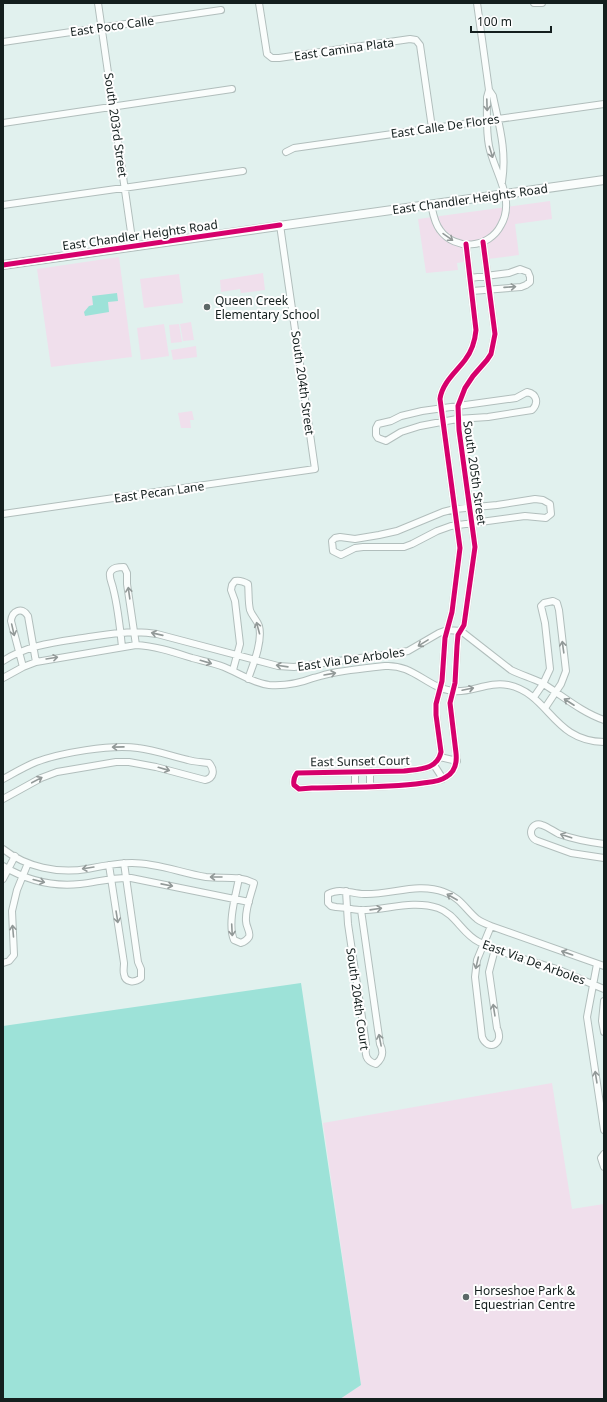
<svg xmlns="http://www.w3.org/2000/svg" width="607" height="1402" viewBox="0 0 607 1402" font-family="'Noto Sans',sans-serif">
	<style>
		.green { fill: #f0dfec }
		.water { fill: #9de2d8 }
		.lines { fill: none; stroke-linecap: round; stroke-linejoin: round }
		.street-casing { stroke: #b1bebc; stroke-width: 8 }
		.secondary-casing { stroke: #b1bebc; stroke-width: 10 }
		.street { stroke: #fafdfc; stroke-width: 6 }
		.secondary { stroke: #fafdfc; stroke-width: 8 }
		.cycleway-casing { stroke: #fefefe; stroke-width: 8 }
		.cycleway { stroke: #d6006c; stroke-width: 5 }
		.oneway { stroke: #929998 }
		.poi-dot { fill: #5c6867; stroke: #fefefe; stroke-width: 1.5 }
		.labels { text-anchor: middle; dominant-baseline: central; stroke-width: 4; stroke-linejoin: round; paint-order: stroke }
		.street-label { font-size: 12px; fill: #141f1e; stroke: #fefefe }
		.poi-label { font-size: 12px; fill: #141f1e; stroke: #fefefe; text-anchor: start }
	</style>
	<rect width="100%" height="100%" fill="#e1f1ee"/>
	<path class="green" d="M550 201 552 219 515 224 519 255 488 259 486 245 463 248 464 262 457 263 458 270 426 273 418 219Z
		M119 257 132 357 51 367 37 269Z
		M263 273 265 290 241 293 240 289 221 292 220 280Z
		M179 274 183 303 144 308 140 279Z
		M191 322 194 340 183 341 180 324Z
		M164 324 169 356 141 360 137 328Z
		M179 324 182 342 171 343 169 325Z
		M196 346 197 357 173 360 171 350Z
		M192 411 194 420H190L191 428H181L178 413Z
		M552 1083 572 1209 604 1204V1399H340L361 1385 323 1123Z"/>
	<path class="water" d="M117 293 118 301 108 302 109 312 85 316 84 312 89 306 93 305 92 296Z
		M301 983 361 1385 340 1399H3V1026Z"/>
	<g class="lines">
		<g class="street-casing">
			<path id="street" d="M98 3 133 246
				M259 3 267 54 272 58H279L410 39 416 40 420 45 432 128
				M534 3H542
				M3 42 221 10
				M489 90 493 96C499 125 507 151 502 182
				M3 123 232 89
				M286 152 294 148 604 104
				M431 204C433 213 434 222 440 230 455 251 489 249 501 225 516 199 494 172 489 146 486 131 487 113 487 97L489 90 477 3
				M3 205 243 171
				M466 244 476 330C475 341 472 351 465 360 456 372 442 383 440 399L460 548 452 612 445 638 442 681 436 704V715L441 752C437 770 419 769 404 771L297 773C294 777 293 780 294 785L299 789 312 788C349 787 387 788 423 783 431 782 439 782 446 777 455 772 457 762 456 753L450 703 455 683 457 646 458 635 464 625 475 547 459 430 458 406 465 388 473 376 487 360 491 354 495 334 483 242
				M470 278 509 273 520 269 528 272 530 277V282L526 285 521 287 472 291
				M527 392C537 394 539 403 532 410L488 417 457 419 420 426 401 432 386 441 378 438 376 435V428L378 424 391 421 401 416 422 411 516 398Z
				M535 499 543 500 550 504 551 514 546 518 525 516 451 526 437 531 412 544 404 547H363L355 548 341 555 333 551 332 541 335 538 340 537 355 539 379 535 397 531 443 512 455 509 497 505Z
				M3 514 315 469 280 225
				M122 647C120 627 118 607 113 588 112 583 109 578 110 573 112 567 119 567 124 567L127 573V584L136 645
				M3 661C29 644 59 642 89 637 112 634 133 630 157 634L278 666 294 667 397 653 408 651 439 633 447 630 461 631 511 670C521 675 532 678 542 683 563 696 581 712 604 720
				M23 667 11 621C12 611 22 606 28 616L36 662
				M233 670 240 644 235 601 231 590 232 585 235 581C240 580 243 581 248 584 249 593 248 601 250 610 252 616 257 620 259 626 263 641 253 665 248 679
				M3 678 23 667 36 662 136 645C155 646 173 652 192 658 203 661 214 663 224 667 239 673 252 683 269 685 283 686 300 683 313 678 318 677 323 675 328 674 346 670 366 668 385 666 413 664 426 687 452 691 470 694 488 681 508 685 550 694 552 741 604 742
				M534 697 543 684 550 669 545 623 541 606 544 603 553 601 557 603 559 610 566 671 561 684 545 708
				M440 757 457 761
				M434 765 443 779
				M370 771V786
				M355 772V787
				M3 779C14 773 24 767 36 762 60 753 111 744 138 748 155 750 171 756 188 760 195 762 202 762 209 763 215 770 214 778 205 780L156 767 129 762H116L57 772 41 778 3 799
				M604 844C588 842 573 839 559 834 553 831 548 827 542 825 531 821 526 837 538 841L571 853 604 858
				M3 849C26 867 58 874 87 869 102 866 116 863 132 863 158 863 181 873 206 877 224 879 237 875 254 883 251 895 245 909 246 921 246 927 251 932 249 937 247 940 244 942 241 943L234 940C227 924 236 894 239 878
				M109 865 124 963C124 967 123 971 124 974 125 983 135 983 141 978V969L138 962 124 863
				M3 866C26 880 52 887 80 884 97 882 114 877 131 878L249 902
				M3 879 15 856
				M346 891 348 924 366 1044C365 1054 365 1061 376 1064 383 1058 384 1052 380 1044L361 910
				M491 926 477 960 475 977 482 1037C488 1052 505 1044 497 1028L489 972 495 949
				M3 963 9 961 14 955 12 911 17 890 28 863
				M597 964 587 1017 604 1130
				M604 966 491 926C486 924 481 922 477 919 465 909 461 898 444 892 418 882 391 895 364 894 352 894 340 887 328 894V903L331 906 336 907C346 907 356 911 366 910 389 909 414 900 438 908 456 914 462 934 479 942 504 955 533 961 559 970 574 976 589 983 604 989
				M604 1001 602 1021 604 1032
				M604 1154 601 1158 604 1167"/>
		</g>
		<g class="secondary-casing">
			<path id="secondary" d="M3 265 604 180"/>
		</g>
		<use href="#street" class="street"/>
		<use href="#secondary" class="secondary"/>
		<g class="cycleway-casing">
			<path id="cycleway" d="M466 244 476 330C475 341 472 351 465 360 456 372 442 383 440 399L460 548 452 612 445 638 442 681 436 704V715L441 752C437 770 419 769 404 771L297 773C294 777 293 780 294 785L299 789 312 788C349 787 387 788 423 783 431 782 439 782 446 777 455 772 457 762 456 753L450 703 455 683 457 646 458 635 464 625 475 547 459 430 458 406 465 388 473 376 487 360 491 354 495 334 483 242
				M3 265 280 225"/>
		</g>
		<use href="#cycleway" class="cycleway"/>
	</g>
	<defs><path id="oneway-shaft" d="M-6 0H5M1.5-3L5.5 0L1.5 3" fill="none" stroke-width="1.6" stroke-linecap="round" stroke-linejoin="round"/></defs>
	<g class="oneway">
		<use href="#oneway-shaft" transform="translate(487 105) rotate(88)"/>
		<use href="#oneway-shaft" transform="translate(491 152) rotate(73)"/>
		<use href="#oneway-shaft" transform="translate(448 237) rotate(35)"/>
		<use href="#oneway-shaft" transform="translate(510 287) rotate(-4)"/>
		<use href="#oneway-shaft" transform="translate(129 593) rotate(-98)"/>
		<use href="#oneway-shaft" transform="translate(258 628) rotate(-105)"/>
		<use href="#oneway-shaft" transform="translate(13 630) rotate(77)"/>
		<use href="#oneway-shaft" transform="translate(157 634) rotate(-167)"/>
		<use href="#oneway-shaft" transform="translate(423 643) rotate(148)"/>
		<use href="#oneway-shaft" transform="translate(563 647) rotate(-98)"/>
		<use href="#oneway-shaft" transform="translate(52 658) rotate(-9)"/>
		<use href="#oneway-shaft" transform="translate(206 662) rotate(16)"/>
		<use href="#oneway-shaft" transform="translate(282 666) rotate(-172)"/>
		<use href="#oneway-shaft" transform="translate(330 674) rotate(-10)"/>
		<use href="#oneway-shaft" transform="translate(468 689) rotate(-12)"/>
		<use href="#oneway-shaft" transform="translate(569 702) rotate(-147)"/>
		<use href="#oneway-shaft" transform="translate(118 747) rotate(179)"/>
		<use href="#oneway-shaft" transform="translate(164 769) rotate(16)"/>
		<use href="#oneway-shaft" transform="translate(37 780) rotate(-28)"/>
		<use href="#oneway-shaft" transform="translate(566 836) rotate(-162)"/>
		<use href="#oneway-shaft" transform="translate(88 868) rotate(171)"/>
		<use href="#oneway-shaft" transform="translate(216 877) rotate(-180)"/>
		<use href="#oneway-shaft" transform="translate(39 881) rotate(14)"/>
		<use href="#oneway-shaft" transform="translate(167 885) rotate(11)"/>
		<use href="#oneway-shaft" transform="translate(452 897) rotate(-150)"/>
		<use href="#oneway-shaft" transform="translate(376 909) rotate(-8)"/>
		<use href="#oneway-shaft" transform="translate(117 917) rotate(81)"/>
		<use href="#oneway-shaft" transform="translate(232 930) rotate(87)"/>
		<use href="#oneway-shaft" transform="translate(13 931) rotate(-95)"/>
		<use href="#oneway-shaft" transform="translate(567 953) rotate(-161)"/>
		<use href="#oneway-shaft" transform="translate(477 963) rotate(103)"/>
		<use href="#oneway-shaft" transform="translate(494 1010) rotate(-99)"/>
		<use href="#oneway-shaft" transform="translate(380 1040) rotate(-101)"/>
		<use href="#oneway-shaft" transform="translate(596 1077) rotate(-99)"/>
	</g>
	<g class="poi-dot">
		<circle cx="207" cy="307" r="4"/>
		<circle cx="466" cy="1297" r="4"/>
	</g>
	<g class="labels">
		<g class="street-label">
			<text transform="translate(112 26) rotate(-8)">East Poco Calle</text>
			<text transform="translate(344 49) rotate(-8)">East Camina Plata</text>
			<text transform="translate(116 125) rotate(82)">South 203rd Street</text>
			<text transform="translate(445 126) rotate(-8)">East Calle De Flores</text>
			<text transform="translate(470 199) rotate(-8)">East Chandler Heights Road</text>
			<text transform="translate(140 235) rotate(-8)">East Chandler Heights Road</text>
			<text transform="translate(303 383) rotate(82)">South 204th Street</text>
			<text transform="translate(475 473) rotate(82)">South 205th Street</text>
			<text transform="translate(159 492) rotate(-8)">East Pecan Lane</text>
			<text transform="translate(351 659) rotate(-8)">East Via De Arboles</text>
			<text transform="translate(360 761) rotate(-1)">East Sunset Court</text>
			<text transform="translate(534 962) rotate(20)">East Via De Arboles</text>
			<text transform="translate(358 999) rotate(82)">South 204th Court</text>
		</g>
		<g class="poi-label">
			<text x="215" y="300">Queen Creek<tspan x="215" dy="14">Elementary School</tspan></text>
			<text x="474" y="1290">Horseshoe Park &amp;<tspan x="474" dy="14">Equestrian Centre</tspan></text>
		</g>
	</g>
	<rect width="607" height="1402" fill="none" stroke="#141f1e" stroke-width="8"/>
	<path d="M471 26v6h80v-6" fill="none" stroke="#141f1e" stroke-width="2"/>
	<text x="477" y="26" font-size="12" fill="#141f1e" stroke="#fefefe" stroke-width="3" paint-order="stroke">100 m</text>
</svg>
